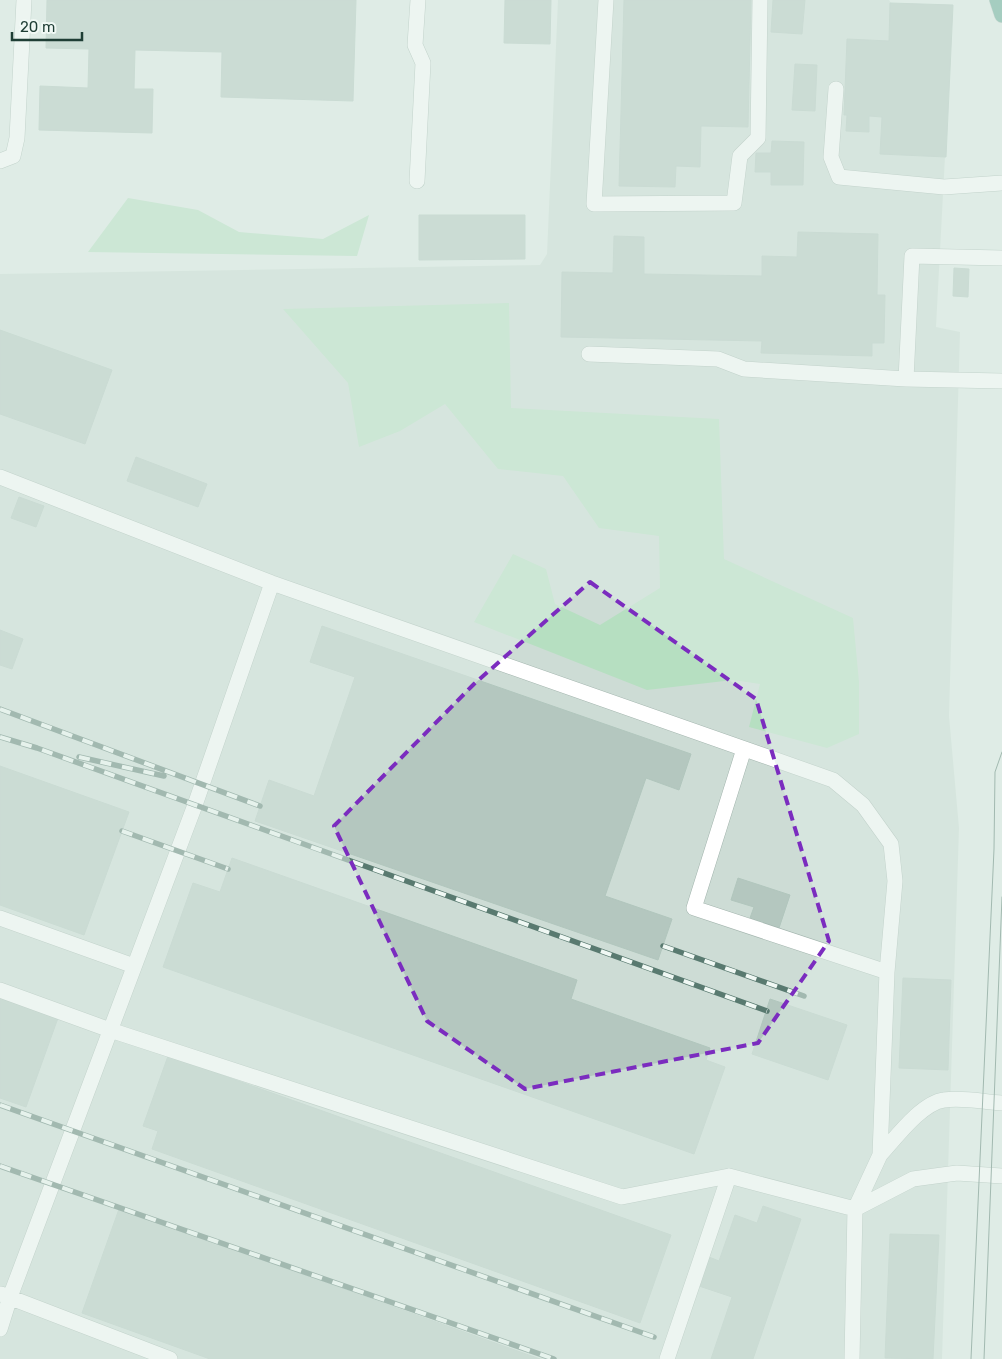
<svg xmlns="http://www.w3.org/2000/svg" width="1002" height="1359" viewBox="0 0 1002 1359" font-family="Rubik,sans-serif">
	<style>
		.built { fill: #cddcd5 }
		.green { fill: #b6dfc1 }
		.building { fill: #b4c7bf; stroke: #b1c6bd }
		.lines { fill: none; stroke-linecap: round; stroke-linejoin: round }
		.minor-casing { stroke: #a2b4ad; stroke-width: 16 }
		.major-casing { stroke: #c0c9c6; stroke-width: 16 }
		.minor { stroke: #fff; stroke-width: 15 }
		.major { stroke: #60a693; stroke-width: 15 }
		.tram { stroke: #597a70; stroke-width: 1 }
		.rail-casing { stroke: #597a70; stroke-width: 5.5 }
		.rail { stroke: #f0f8f4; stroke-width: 4; stroke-dasharray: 11; stroke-linecap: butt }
		.marked { fill: none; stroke: #7b2cbf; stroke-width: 4; stroke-dasharray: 10 6; stroke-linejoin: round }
	</style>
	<rect width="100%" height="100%" fill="#dfece6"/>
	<path class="built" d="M558 0H889L891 3 953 5 936 327 960 332 949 716 959 828 942 1359H0V274L540 265 547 254Z"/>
	<path class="green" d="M128 198 198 210 239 232 323 239 369 215 357 256 88 252Z
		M509 303 511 408 719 419 724 559 853 618 859 682V734L827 748 749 727 760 684 733 680 647 690 474 622 513 554 546 569 555 604 600 625 660 588 659 536 599 528 563 476 498 469 445 404 400 431 359 447 348 383 283 309Z"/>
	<path class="building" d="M47 0H356L353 101 221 97 222 52 135 50 134 89H153L152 133 39 130 40 86 88 88 89 49 46 48Z
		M505 0H551L550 44 504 43Z
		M624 0H751L748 127 701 126 700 167 676 166 675 187 619 186Z
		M773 0H805L802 34 771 32Z
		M890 3 953 5 946 157 880 154 882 117 869 116V132L846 131 847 115H844L847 39 889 41Z
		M795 64 817 65 815 111 792 110Z
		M772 141 804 142 803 185H771V172H755L756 153H771Z
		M419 215H525V259L419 260Z
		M798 232 878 234 877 295H885L884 343H872V356L761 353 762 341 561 337 562 272 613 273 614 236 644 237V274L762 276V256L797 257Z
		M954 268 969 269 968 297 953 296Z
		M0 330 112 370 85 444 0 414Z
		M136 457 207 484 198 507 127 481Z
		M19 497 44 506 36 527 11 518Z
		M322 626 691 754 679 790 646 778 605 896 672 919 658 960 255 821 269 780 314 796 355 677 310 662Z
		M0 630 23 639 12 669 0 665Z
		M0 766 129 812 84 935 0 905Z
		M232 858 577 980 571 999 710 1048 706 1060 725 1067 694 1154 163 967 193 883 220 892Z
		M738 878 790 895 779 928 750 918 754 907 731 900Z
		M903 978 951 980 948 1070 899 1068Z
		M0 998 58 1018 26 1107 0 1098Z
		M770 999 847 1025 828 1080 752 1054Z
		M168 1056 671 1235 640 1323 152 1149 158 1131 143 1126Z
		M763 1206 801 1219 753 1359H711L732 1297 699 1286 709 1257 719 1261 735 1215 757 1223Z
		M119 1209 540 1359H210L82 1313Z
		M890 1234 939 1235 933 1359 885 1358Z"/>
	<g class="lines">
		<g class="minor-casing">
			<path id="minor" d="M606 0 594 204 734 203 740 156 758 138 760 0
				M836 89 831 157 839 177 944 187 1002 183
				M0 161 13 156 17 138 24 0
				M417 181 423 63 415 45 418 0
				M1002 258 912 256 906 379 1002 381
				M589 354 718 359 744 369 906 379
				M0 477 272 583 833 780 863 805 891 844 895 881 887 972 880 1155 855 1209 852 1359
				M744 749 694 908 887 972
				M0 918 134 966
				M0 990 110 1030 622 1197 729 1176 855 1209 913 1179 957 1173 1002 1176
				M880 1155C895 1139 921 1103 944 1100 963 1097 983 1102 1002 1103
				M1 1294 170 1359
				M0 1329 10 1297 195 805 272 583
				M667 1359 729 1176"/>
		</g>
		<g class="major-casing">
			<path id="major" d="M997 0 1002 15"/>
		</g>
		<use href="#minor" class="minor"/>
		<use href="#major" class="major"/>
		<path class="tram" d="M971 1359 994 849 995 772 1002 752
			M984 1359 1002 897"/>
		<g class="rail-casing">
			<path id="rail" d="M0 709 260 806
				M0 737 37 748 767 1011
				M79 757 164 776
				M122 831 228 869
				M663 946 804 996
				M0 1105 654 1337
				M0 1166 554 1359"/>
		</g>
		<use href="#rail" class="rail"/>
	</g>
	<path d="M0 0H1002V1359H0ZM590 582 756 699 829 941 758 1043 525 1089 427 1021 334 826 474 684Z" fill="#dfece6" fill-opacity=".55" fill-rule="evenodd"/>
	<path class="marked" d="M590 582 756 699 829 941 758 1043 525 1089 427 1021 334 826 474 684Z"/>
	<path d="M12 32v8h70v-8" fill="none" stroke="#1f3e35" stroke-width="2.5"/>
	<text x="20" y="32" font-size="15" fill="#1f3e35" stroke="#f0f8f4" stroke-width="4" paint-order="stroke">20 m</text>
</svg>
